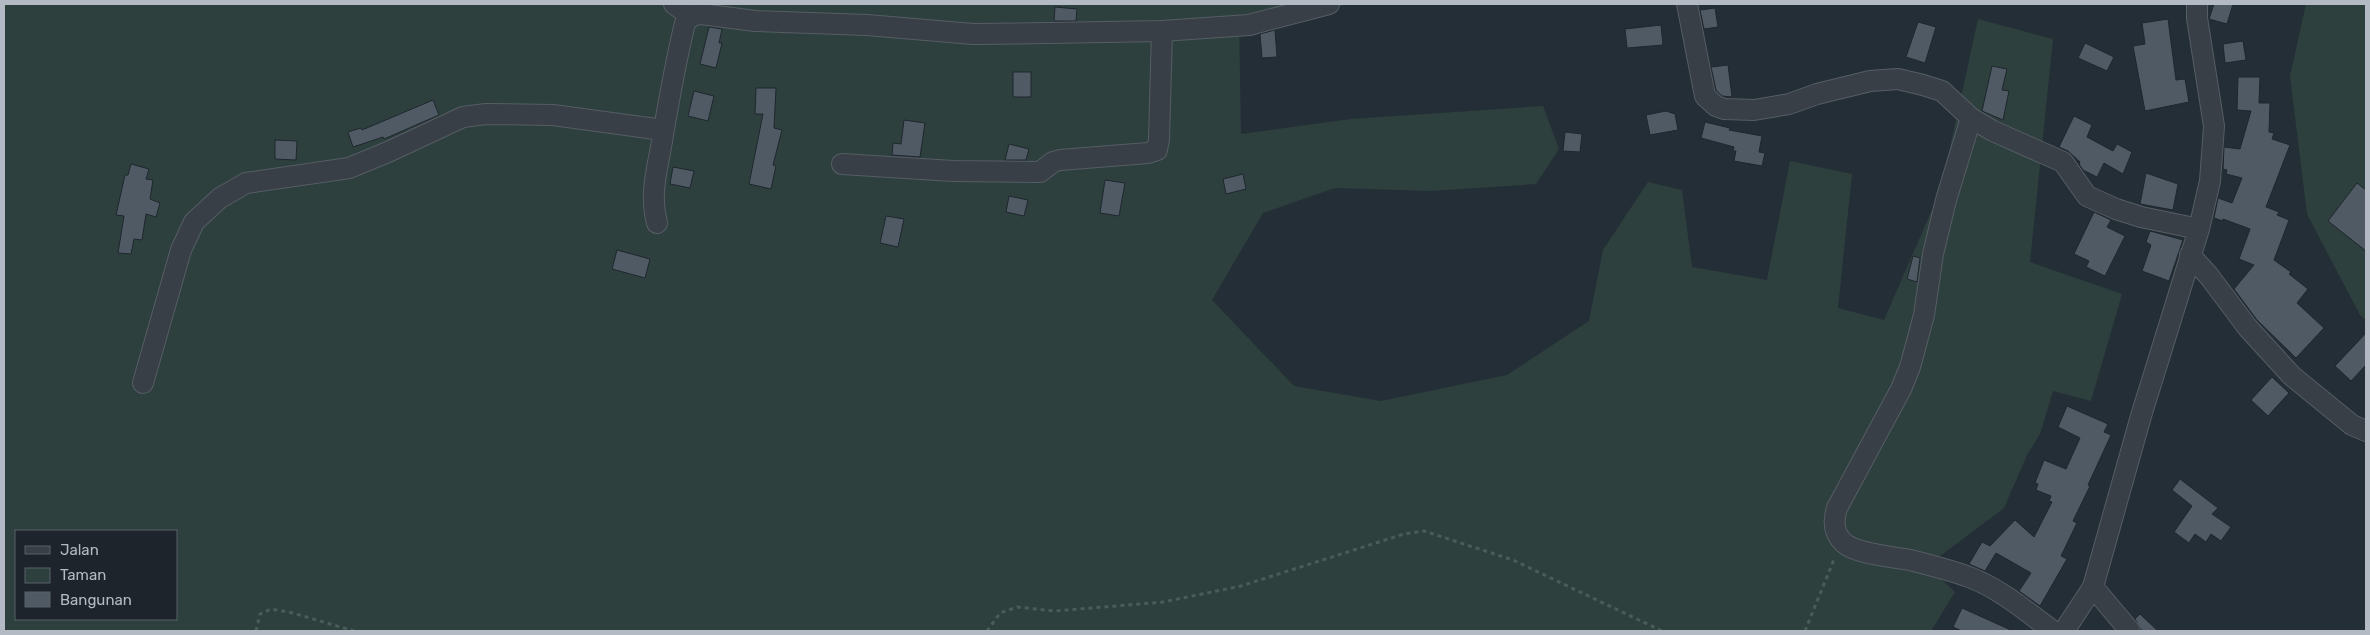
<svg xmlns="http://www.w3.org/2000/svg" width="2370" height="635" viewBox="0 0 2370 635" font-family="Rubik,sans-serif">
	<style>
		.green { fill: #2d403e; fill-rule: evenodd }
		.building { fill: #505a65; stroke: #1f262e }
		.lines { fill: none; stroke-linecap: round; stroke-linejoin: round }
		.minor-casing { stroke: #565d65; stroke-width: 22 }
		.path { stroke: #4b5b5c; stroke-width: 3; stroke-dasharray: 4 4; stroke-linecap: butt }
		.minor { stroke: #383f47; stroke-width: 20 }
	</style>
	<rect width="100%" height="100%" fill="#242e36"/>
	<path class="green" d="M4 4H1354L1239 19 1241 134 1351 119 1543 106 1559 149 1536 184 1430 191 1335 188 1263 213 1212 300 1294 386 1381 401 1507 375 1589 321 1603 250 1648 182 1682 190 1692 267 1767 280 1790 161 1852 174 1838 308 1884 320 1941 189 1978 19 2053 39 2030 262 2122 294 2091 401 2053 391 2040 434 2027 455 2004 508 1927 566 1955 592 1931 631H4ZM16 531H176V619H16Z
		M2306 4H2366V320L2360 315 2307 214 2290 76Z"/>
	<path class="building" d="M2214 4H2233L2227 24 2209 19Z
		M1055 7 1077 9 1076 21H1054Z
		M1715 8 1718 27 1704 29 1700 10Z
		M2168 19 2176 80 2185 79 2189 102 2145 111 2133 46 2145 44 2142 23Z
		M1918 22 1936 27 1925 63 1906 57Z
		M1661 25 1663 45 1627 48 1625 29Z
		M709 27 722 29 719 43H722L716 68 700 64Z
		M1275 30 1277 57 1262 58 1260 34Z
		M2243 41 2246 60 2225 63 2223 44Z
		M2085 43 2114 57 2107 71 2078 58Z
		M1728 65 1732 97 1722 96 1716 90 1711 67Z
		M1992 66 2007 69 2002 90 2009 91 2003 120 1982 111Z
		M1013 72H1031V97H1013Z
		M2238 77H2260L2259 103H2270L2269 132 2274 133 2272 139 2290 145 2266 207 2279 212 2277 215 2289 220 2274 260 2291 272 2289 274 2308 289 2297 303 2324 328 2296 358 2257 320 2234 289 2254 265 2239 259 2250 229 2223 219V221L2214 218 2218 198 2232 203 2242 178 2226 174 2227 170 2223 169 2224 147 2240 149 2251 111 2237 110Z
		M756 88H776L774 128 782 130 773 165 776 166 771 189 749 184 763 114H755Z
		M694 91 714 96 708 121 688 116Z
		M433 100 439 115 384 139 383 137 353 147 348 132 361 128 362 130Z
		M1666 111 1675 114 1678 130 1650 135 1646 115Z
		M2074 116 2092 125 2087 137 2113 151 2117 144 2132 152 2123 174 2104 163 2097 177 2083 170 2079 164 2080 162 2068 151 2059 147Z
		M904 120 925 123 920 157 892 155 893 143 901 144Z
		M1705 122 1730 128 1729 130 1762 136 1759 152 1765 153 1762 166 1734 161 1736 151H1733L1734 147 1701 138Z
		M1565 132 1582 134 1580 152 1563 151Z
		M275 140 297 141 296 160 275 159Z
		M1009 144 1029 149 1026 160H1005Z
		M131 164 149 169 146 179 153 180 150 199 160 203 156 217 146 214 142 240 134 239 131 254 118 253 124 216 116 215 125 175H128Z
		M673 167 694 171 690 188 670 184Z
		M2146 173 2178 184 2173 210 2140 204Z
		M1243 174 1246 189 1226 194 1223 179Z
		M1105 180 1125 183 1119 216 1100 213Z
		M2357 183 2366 190V251L2328 221Z
		M1009 196 1028 200 1024 216 1006 212Z
		M2094 212 2111 220 2107 227 2125 236 2105 276 2086 267 2089 261 2074 254Z
		M886 216 904 219 898 247 880 243Z
		M2150 231 2183 240 2169 281 2142 271 2151 245 2146 242Z
		M617 250 650 259 645 278 612 269Z
		M1913 256 1920 258 1917 282 1907 279Z
		M2366 333V365L2351 381 2335 366Z
		M2272 377 2289 393 2268 416 2251 400Z
		M2067 406 2108 424 2104 432 2111 435 2088 485 2090 486 2073 521 2077 523 2061 556 2067 559 2040 606 2019 591 2031 573 1996 553 1985 571 1969 564 1982 542 1990 546 2015 520 2034 537 2052 502 2049 501 2051 496 2036 490 2038 484 2035 483 2044 460 2066 469 2080 438 2058 427Z
		M2180 479 2218 508 2212 514 2231 527 2221 541 2211 534 2206 542 2195 534 2189 543 2174 532 2192 506 2172 490Z
		M1962 608 2013 631H1962L1953 627Z
		M2140 614 2158 631H2142L2135 619Z"/>
	<g class="lines">
		<g class="minor-casing">
			<path id="minor" d="M674 4 691 16
				M1687 4 1705 96 1716 106 1724 109 1754 110 1789 104 1817 94 1870 81 1898 79 1923 85 1942 91 1971 118 1993 131 2063 162 2087 196 2116 209 2141 217 2199 229
				M1971 118 1946 200 1933 254 1924 315 1910 367 1901 389 1837 508C1833 521 1833 533 1844 543 1856 554 1894 557 1910 560 1930 565 1950 570 1969 577 2001 589 2027 612 2053 631
				M842 164 953 171 1040 172 1053 162 1060 160 1148 153 1157 150 1159 139 1162 31
				M657 223C650 196 656 174 661 147 668 105 675 64 685 23L691 16 701 14 755 21 867 25 973 34 1048 33 1162 31 1249 25 1329 4
				M2190 255 2209 276 2248 328 2292 376 2352 425 2366 431
				M143 383 181 250 194 222 220 198 246 183 349 168 388 152 463 117 486 114 553 115 663 130
				M2093 587 2130 631
				M2064 631 2093 587 2141 416 2199 229 2210 181 2214 126 2197 18V4"/>
		</g>
		<path class="path" d="M256 631 260 614 271 609 293 613 354 631
			M987 631 1000 613 1017 607 1055 611 1163 602 1241 586 1404 534 1424 531 1513 560 1662 631
			M1805 631 1835 557"/>
		<use href="#minor" class="minor"/>
	</g>
	<rect width="2370" height="635" fill="none" stroke="#b3bac3" stroke-width="10"/>
	<rect x="15" y="530" width="162" height="90" fill="#1d242c" stroke="#596068"/>
	<rect x="25" y="546" width="25" height="8" fill="#383f47" stroke="#596068"/>
	<text x="60" y="555" font-size="15" fill="#b3bac3">Jalan</text>
	<rect x="25" y="568" width="25" height="15" fill="#2d403e" stroke="#596068"/>
	<text x="60" y="580" font-size="15" fill="#b3bac3">Taman</text>
	<rect x="25" y="592" width="25" height="15" fill="#505a65" stroke="#596068"/>
	<text x="60" y="605" font-size="15" fill="#b3bac3">Bangunan</text>
</svg>
